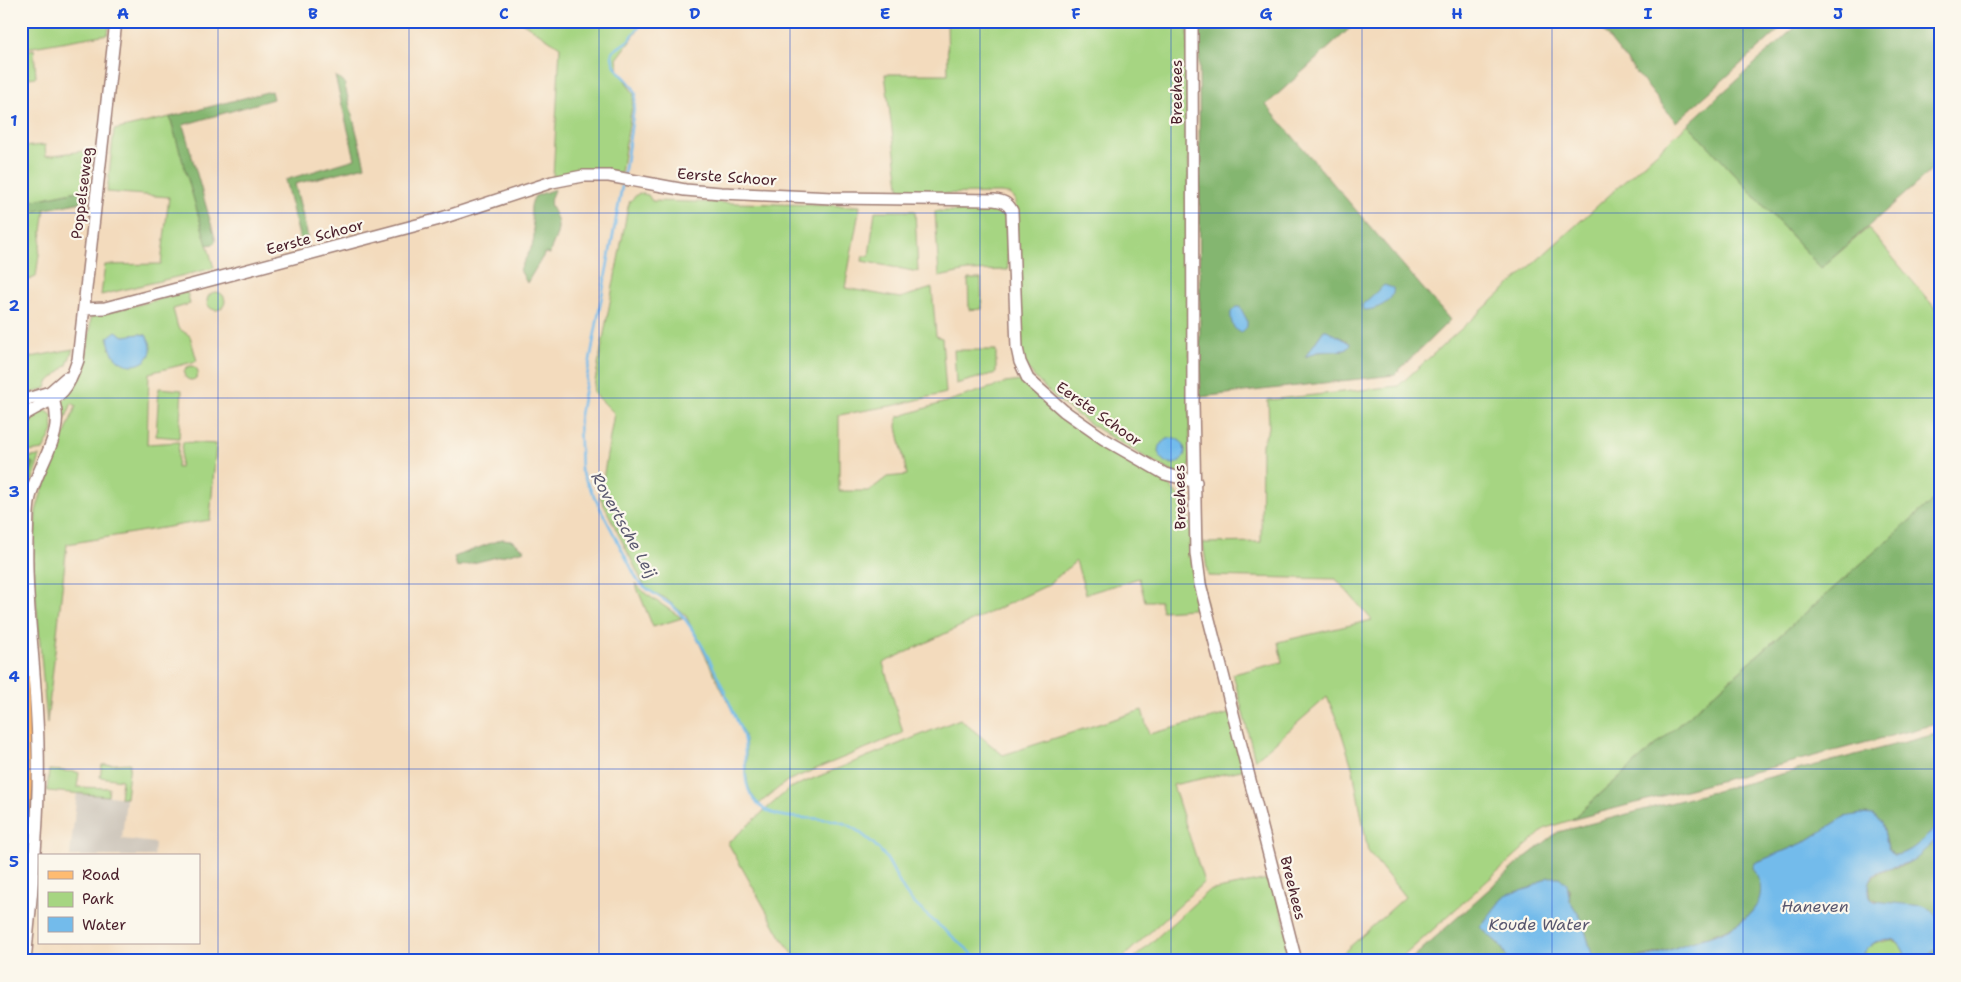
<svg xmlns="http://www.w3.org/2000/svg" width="1961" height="982" viewBox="0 0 1961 982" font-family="'Shantell Sans',sans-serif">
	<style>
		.industrial { fill: #cbc3b8 }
		.green { fill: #a6d582; stroke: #787a56; fill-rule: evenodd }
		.forest { fill: #84b670; stroke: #676a4e; fill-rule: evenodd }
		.water { fill: #73bbeb; stroke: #5e6d8b }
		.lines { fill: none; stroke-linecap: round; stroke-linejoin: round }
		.stream { stroke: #73bbeb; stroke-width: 2.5 }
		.minor-casing { stroke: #9e7d74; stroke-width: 14 }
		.major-casing { stroke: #9e7d74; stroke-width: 16 }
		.minor { stroke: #fff; stroke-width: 11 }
		.major { stroke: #febb71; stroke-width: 14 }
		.grid { fill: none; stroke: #1d4ed8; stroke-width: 1; stroke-opacity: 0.55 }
		.labels { text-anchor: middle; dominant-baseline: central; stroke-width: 4.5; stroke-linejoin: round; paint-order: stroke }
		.street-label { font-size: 15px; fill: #4a1f2b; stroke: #fbf7ec }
		.water-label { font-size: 16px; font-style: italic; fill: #58566e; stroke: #fbf7ec }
		.neatline { fill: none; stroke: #1d4ed8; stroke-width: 2 }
		.grid-label { font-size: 16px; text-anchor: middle; font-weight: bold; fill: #1d4ed8 }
	</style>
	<rect width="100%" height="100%" fill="#fbf7ec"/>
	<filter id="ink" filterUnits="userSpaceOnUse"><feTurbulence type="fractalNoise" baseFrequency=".02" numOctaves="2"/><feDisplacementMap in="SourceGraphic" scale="10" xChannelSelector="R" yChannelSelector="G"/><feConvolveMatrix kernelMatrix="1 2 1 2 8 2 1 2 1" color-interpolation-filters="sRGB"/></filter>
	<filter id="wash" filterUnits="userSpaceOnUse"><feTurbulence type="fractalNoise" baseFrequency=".0096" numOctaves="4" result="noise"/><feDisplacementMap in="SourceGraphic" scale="20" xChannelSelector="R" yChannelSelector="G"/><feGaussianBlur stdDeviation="1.12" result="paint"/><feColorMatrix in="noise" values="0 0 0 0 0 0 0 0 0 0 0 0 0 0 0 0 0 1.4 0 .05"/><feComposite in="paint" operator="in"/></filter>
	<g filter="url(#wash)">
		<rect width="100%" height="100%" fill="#f3dbbd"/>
		<path class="industrial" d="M77 792 126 798 122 839 155 843 154 856H70Z"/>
		<path class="green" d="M21 21H110L108 34 21 49Z
			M520 21H642L637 32 617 59 619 71 634 94 621 173 553 178 560 47Z
			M947 21H1188L1190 466 1184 474H1176C1121 443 1058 413 1021 360L1015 199 1009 194 1000 193 900 194 885 74H948Z
			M34 49 36 77 21 79V52Z
			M170 117 214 268 101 295 105 265 161 264 169 197 107 192 114 130Z
			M1688 124 1821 268 1868 228 1940 314V494L1571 820 1546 828 1398 961H1334L1405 897 1368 851 1353 770 1339 725 1327 697 1255 760 1233 674 1282 662 1278 642 1372 620 1336 579 1208 576 1203 543 1261 542 1262 444 1269 428 1268 400 1398 386Z
			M45 145 46 156 91 150 87 189 21 203V147Z
			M639 193 648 195 652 201 860 206 845 288 900 298 932 288 936 336 942 338 946 393 896 405 839 415V491H869L887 477 907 475 897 427 898 417 1005 383 1021 381 1088 435 1162 477 1180 497 1194 531 1206 608 1162 611 1160 601H1145L1139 578 1086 594 1076 561 1048 585 883 663 903 733 787 781 759 804C739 783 750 760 744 735L686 616 665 598 646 589 600 497 614 413 593 392 628 207 630 201Z
			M965 205H997L1006 211 1008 270 967 271 939 277 935 211H965Z
			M45 209 36 277 21 283V214Z
			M875 211H915L918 272 862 261 863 256H869Z
			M968 279H981L982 309 969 310Z
			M187 292 190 304 173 309 178 328 190 336 197 361 149 373 147 444 179 442 177 468 180 467 183 442 216 444 210 520 67 544 47 723 33 565 36 511 42 491 76 406 72 403 64 422 60 420 59 405C87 374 87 357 91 317ZM116 332 124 336 140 334 146 335 109 349Z
			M207 301a9 9 0 1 1 18 0a9 9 0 1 1-18 0Z
			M73 349 67 365 48 382 46 388 25 396 21 395V359Z
			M954 350H996V373L956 384Z
			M184 373a7 7 0 1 1 14 0a7 7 0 1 1-14 0Z
			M159 388 182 390 179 438 156 436Z
			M45 410 52 415 53 431 43 450 21 453V428L26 418Z
			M40 456 28 495 35 788 21 961V906L26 851 27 671 21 611V502H24L26 485 34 463 28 462 21 483V458Z
			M635 583 646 594 682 618 653 627Z
			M1142 710 1149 734 1232 713 1246 769 1173 785 1204 882 1119 961H798L781 937 728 843 790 788 960 719 1003 755Z
			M130 763 126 798H120L122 780 100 777 102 765Z
			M49 770 77 772 79 773 77 787 109 788 108 796 47 791Z
			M1273 878 1294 961H1131L1208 891Z
			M1891 940 1899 943 1909 961H1861C1863 946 1877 942 1891 940Z"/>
		<path class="forest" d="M1199 21H1358L1266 105 1450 320 1394 375 1200 397ZM1324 330 1348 341 1345 350 1317 352 1305 357Z
			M1595 21H1624L1628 24 1635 21H1789L1676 122Z
			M1802 21H1940V163L1821 268 1688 124Z
			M335 76 344 82 365 166 295 184 308 237 300 240 285 180 355 159Z
			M271 91 273 99 183 125 216 241 213 244 207 245 170 117Z
			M87 189V201L21 214V203Z
			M555 189C543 209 558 209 558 227 558 237 551 244 550 254L545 253 527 283 520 270C524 259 534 248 534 236 534 221 526 210 535 196Z
			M28 461 34 463 26 485 24 502H21V483Z
			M1940 494V723L1571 820Z
			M502 539 511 540 525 550 457 567 454 557Z
			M1940 733V825C1926 835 1912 855 1894 855L1888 848 1883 825 1867 814 1844 817 1803 843 1755 863 1753 868 1762 883 1761 899C1743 928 1720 931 1692 942 1660 954 1629 961 1594 961L1582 920 1570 901 1569 889 1548 877 1531 888 1505 895 1480 927 1501 946 1509 961H1409L1518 863 1558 832Z
			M1940 837V922L1923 906 1884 903 1871 898 1869 883C1879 865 1898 871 1913 860 1922 853 1930 844 1940 837Z
			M1940 943V961H1925Z"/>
		<path class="water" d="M1384 285 1393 288C1396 301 1375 311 1363 310L1362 305Z
			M1236 307H1240L1247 320V327L1242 332C1233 332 1230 320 1231 312Z
			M1324 330H1327L1351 344 1345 350 1317 352 1305 357Z
			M116 331 124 336 140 334 146 335C168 365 112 383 108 337Z
			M1159 451a13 13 0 1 1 26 0a13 13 0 1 1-26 0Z
			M1861 814 1873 815 1882 822 1888 848 1894 855C1912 855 1926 835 1940 825V837C1930 844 1922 854 1913 860 1899 869 1870 865 1869 887 1869 893 1869 897 1874 901L1923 906 1931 910 1940 922V943L1925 961H1909L1899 943C1887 932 1863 947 1861 961H1613C1628 959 1644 958 1658 954 1672 950 1685 943 1698 940 1732 931 1779 908 1753 868L1755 863 1803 843 1844 817Z
			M1548 877H1559L1567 884 1570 901 1582 920 1594 961H1509L1501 946 1480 927 1505 895 1531 888Z"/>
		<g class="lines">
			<path class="stream" d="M624 176 636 94C631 78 611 72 612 52L629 40 644 21
				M623 181 579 420 581 471 638 581C650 594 665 598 677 610 702 635 729 701 743 735 749 759 738 784 758 804 783 828 823 810 852 827 865 836 880 847 888 861 896 874 900 888 911 900 932 922 958 939 980 961"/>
		</g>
	</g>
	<g filter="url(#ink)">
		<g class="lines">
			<g class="minor-casing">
				<path id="minor" d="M1192 21 1193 402 1196 553 1200 584 1296 961
					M85 309 105 308 436 220 552 182 583 176H609L685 190 721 193 833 198 994 200C1003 201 1008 203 1012 211L1017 348 1020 362 1028 379 1064 411 1104 439 1165 474 1196 482
					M21 401 50 392 66 378
					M22 416C56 395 64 402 78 360L116 21
					M25 961C32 889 40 818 38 746 37 677 25 605 27 538 28 524 27 510 30 497 38 464 66 434 53 400"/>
			</g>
			<g class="major-casing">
				<path id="major" d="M21 412V418
					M21 653 25 767 21 854"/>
			</g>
			<use href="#minor" class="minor"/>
			<use href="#major" class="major"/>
		</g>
	</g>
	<path class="grid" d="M218 21V961M409 21V961M599 21V961M790 21V961M980 21V961M1171 21V961M1362 21V961M1552 21V961M1743 21V961M21 213H1940M21 398H1940M21 584H1940M21 769H1940"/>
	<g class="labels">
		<g class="street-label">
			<text transform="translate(1177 92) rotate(-90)">Breehees</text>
			<text transform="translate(727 177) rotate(4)">Eerste Schoor</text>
			<text transform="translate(82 193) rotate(-83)">Poppelseweg</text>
			<text transform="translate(315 237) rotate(-15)">Eerste Schoor</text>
			<text transform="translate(1099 414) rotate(35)">Eerste Schoor</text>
			<text transform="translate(1180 497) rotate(-91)">Breehees</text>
			<text transform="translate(1293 888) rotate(76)">Breehees</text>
		</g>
		<g class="water-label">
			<text transform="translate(624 525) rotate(61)">Rovertsche Leij</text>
			<text x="1815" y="906">Haneven</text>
			<text x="1539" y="924">Koude Water</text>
		</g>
	</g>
	<rect width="1961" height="982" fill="none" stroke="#fbf7ec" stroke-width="55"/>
	<rect x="38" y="854" width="162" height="90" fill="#fbf7ec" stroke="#b4a19f"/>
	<rect x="48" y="871" width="25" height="8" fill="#febb71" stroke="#b4a19f"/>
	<text x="82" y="880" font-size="15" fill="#4a1f2b">Road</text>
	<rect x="48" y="892" width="25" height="15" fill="#a6d582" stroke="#b4a19f"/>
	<text x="82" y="904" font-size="15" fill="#4a1f2b">Park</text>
	<rect x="48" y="917" width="25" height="15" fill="#73bbeb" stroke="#b4a19f"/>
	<text x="82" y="930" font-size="15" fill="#4a1f2b">Water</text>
	<rect x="28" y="28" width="1906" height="926" class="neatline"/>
	<g class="grid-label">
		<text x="123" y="19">A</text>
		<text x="313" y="19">B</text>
		<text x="504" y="19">C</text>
		<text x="695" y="19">D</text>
		<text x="885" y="19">E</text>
		<text x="1076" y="19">F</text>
		<text x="1266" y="19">G</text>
		<text x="1457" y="19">H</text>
		<text x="1648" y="19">I</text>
		<text x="1838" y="19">J</text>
		<text x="14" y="126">1</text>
		<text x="14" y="311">2</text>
		<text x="14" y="497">3</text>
		<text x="14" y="682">4</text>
		<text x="14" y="867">5</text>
	</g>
</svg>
